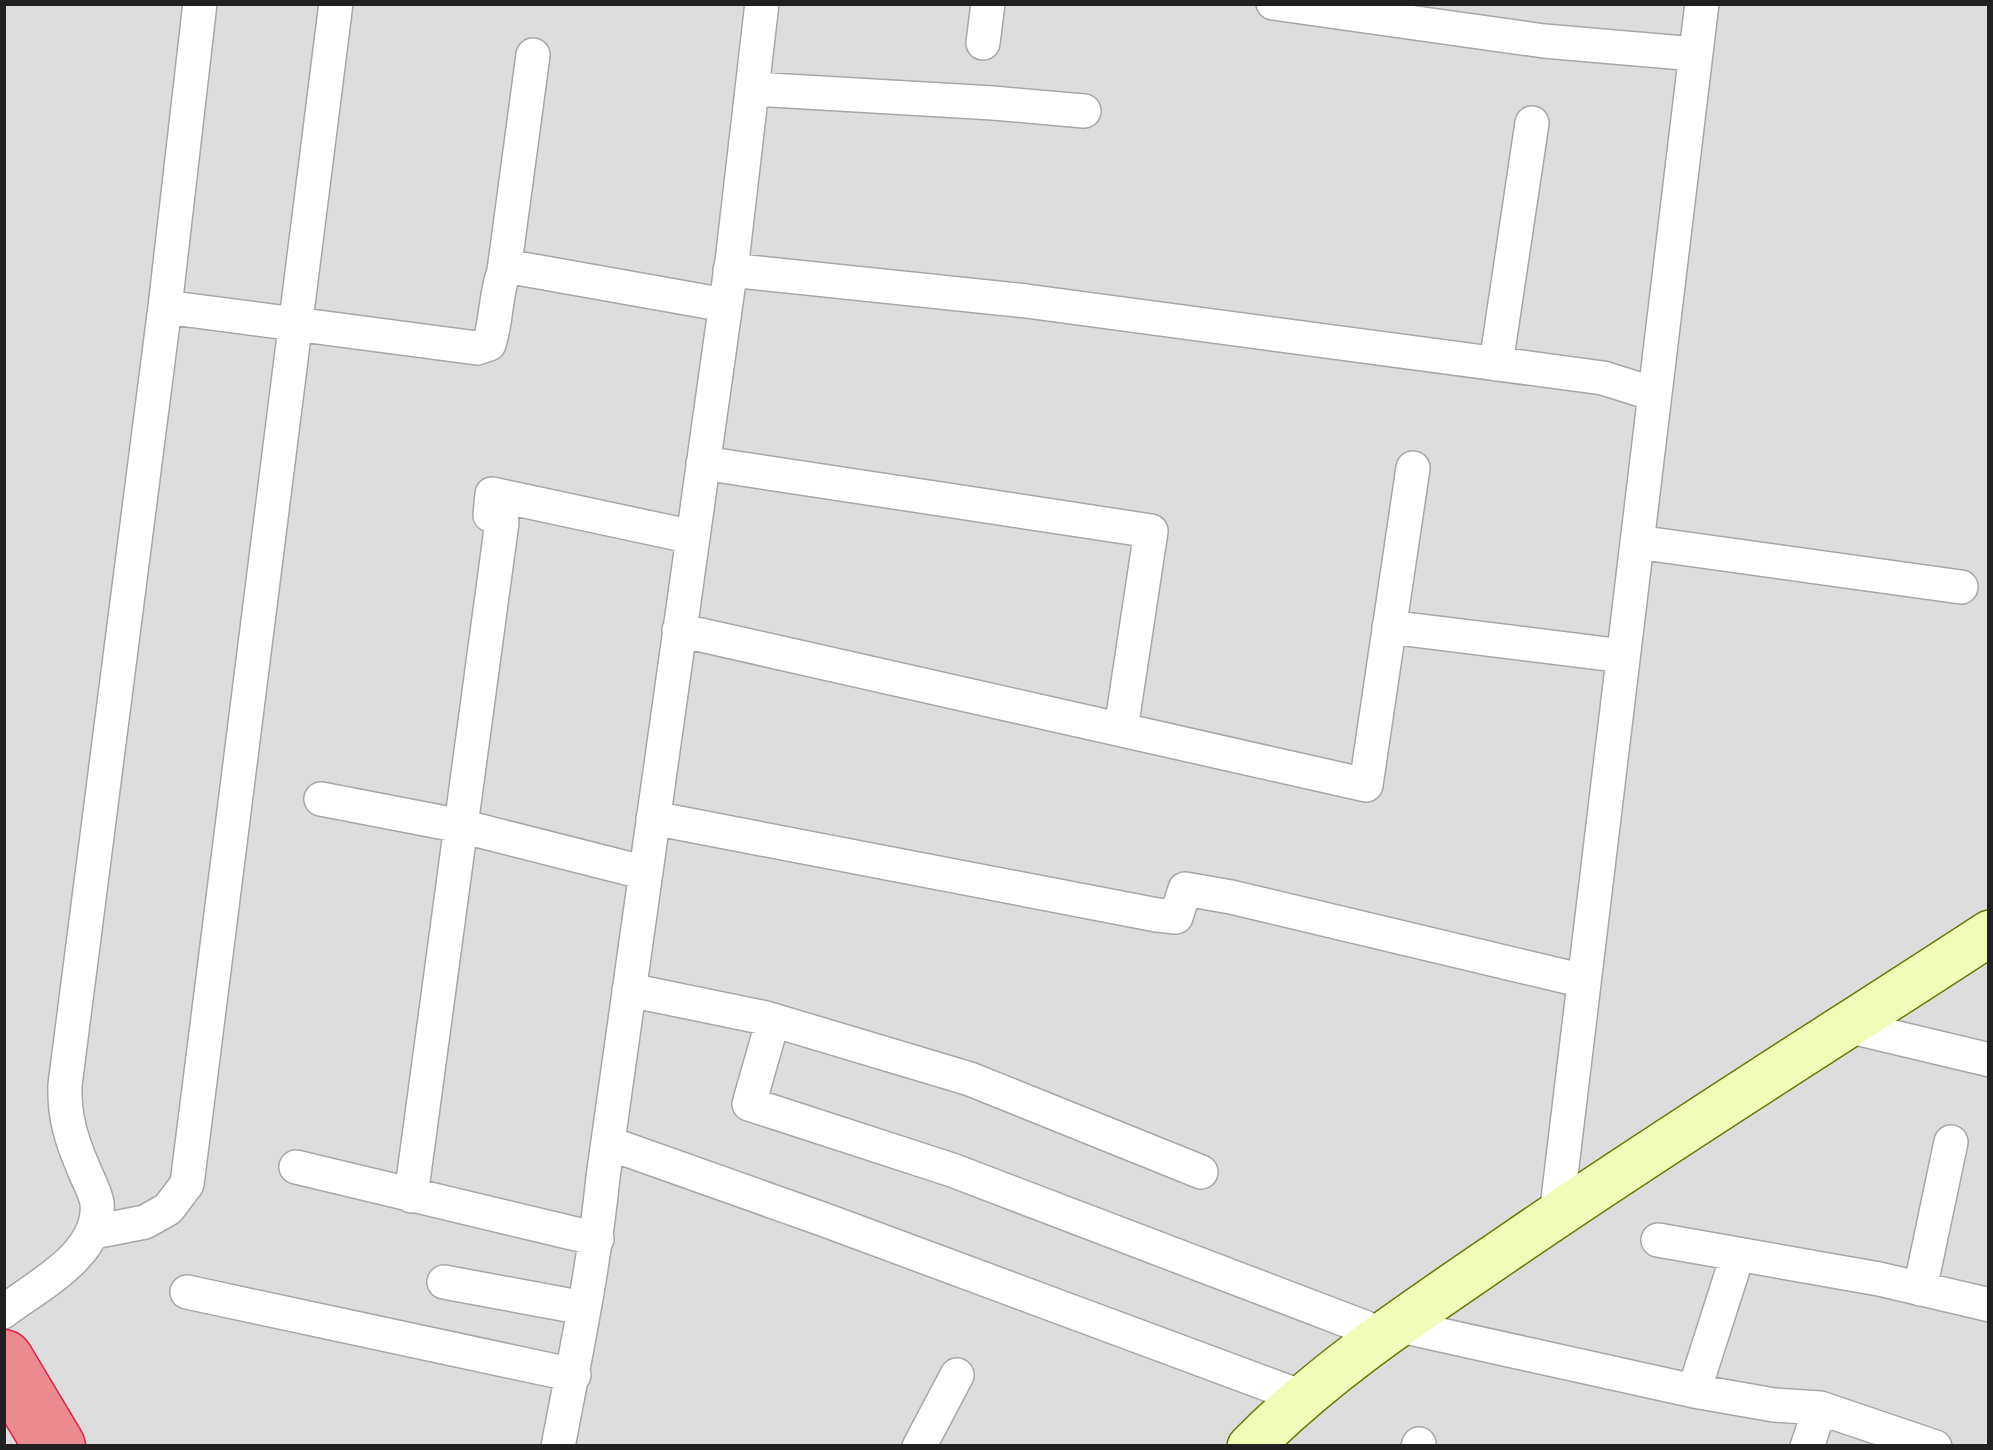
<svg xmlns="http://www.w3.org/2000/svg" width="1993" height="1450" viewBox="0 0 1993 1450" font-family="Raleway,sans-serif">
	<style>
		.residential { fill: #dedddd }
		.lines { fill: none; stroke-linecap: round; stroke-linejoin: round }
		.street-casing { stroke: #a7a7a7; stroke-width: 36 }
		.secondary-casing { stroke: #617e00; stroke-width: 48 }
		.highway-casing { stroke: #e31f4a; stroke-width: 63 }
		.street { stroke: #fff; stroke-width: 33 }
		.secondary { stroke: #f1fcb9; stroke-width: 45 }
		.highway { stroke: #eb8b91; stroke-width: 60 }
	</style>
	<rect width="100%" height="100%" fill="#f1efe6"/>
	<path class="residential" d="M3 3H1990V1447H3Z"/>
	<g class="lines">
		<g class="street-casing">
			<path id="street" d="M1273 3 1544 41 1695 54
				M983 43 988 3
				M752 89 993 103 1084 111
				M730 270 1026 301 1603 378 1654 394
				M504 271 533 55
				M165 307 477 348 489 344C497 320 495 295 504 271L517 268 725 305
				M1496 364 1532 123
				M703 463 1151 531 1121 729
				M1637 542 1961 587
				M1389 627 1623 656
				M679 630 1366 785 1413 468
				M321 799 461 826 646 873
				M653 818 1157 915 1176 917 1185 889 1231 897 1584 981
				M629 990 766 1018 970 1079 1201 1172
				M773 1020 749 1104 952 1170 1364 1327 1379 1336
				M1847 1026 1990 1060
				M608 1143 825 1220 1302 1397
				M296 1167 597 1239
				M411 1196 502 522 490 515 492 494 693 537
				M1556 1216 1702 3
				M94 1232 145 1222 168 1209 187 1184 336 3
				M1658 1240 1879 1279 1990 1305
				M444 1282 584 1308
				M1920 1289 1951 1142
				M187 1292 574 1375
				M3 1312C38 1285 102 1254 97 1203 95 1191 87 1178 83 1167 71 1139 64 1116 65 1085L165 307 200 3
				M1396 1325 1694 1391 1774 1405 1820 1408 1935 1447
				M1694 1391 1738 1254
				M558 1447C575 1357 594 1268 603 1177L733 253 762 3
				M919 1447 957 1375
				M1418 1447 1419 1444
				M1807 1447 1820 1408"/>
		</g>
		<g class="secondary-casing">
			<path id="secondary" d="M1250 1447C1329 1367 1424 1306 1517 1242 1672 1136 1832 1036 1990 933"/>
		</g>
		<g class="highway-casing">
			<path id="highway" d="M3 1360 55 1447"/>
		</g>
		<use href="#street" class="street"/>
		<use href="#secondary" class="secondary"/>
		<use href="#highway" class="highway"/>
	</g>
	<rect width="1993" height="1450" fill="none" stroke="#202020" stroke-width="12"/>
</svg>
